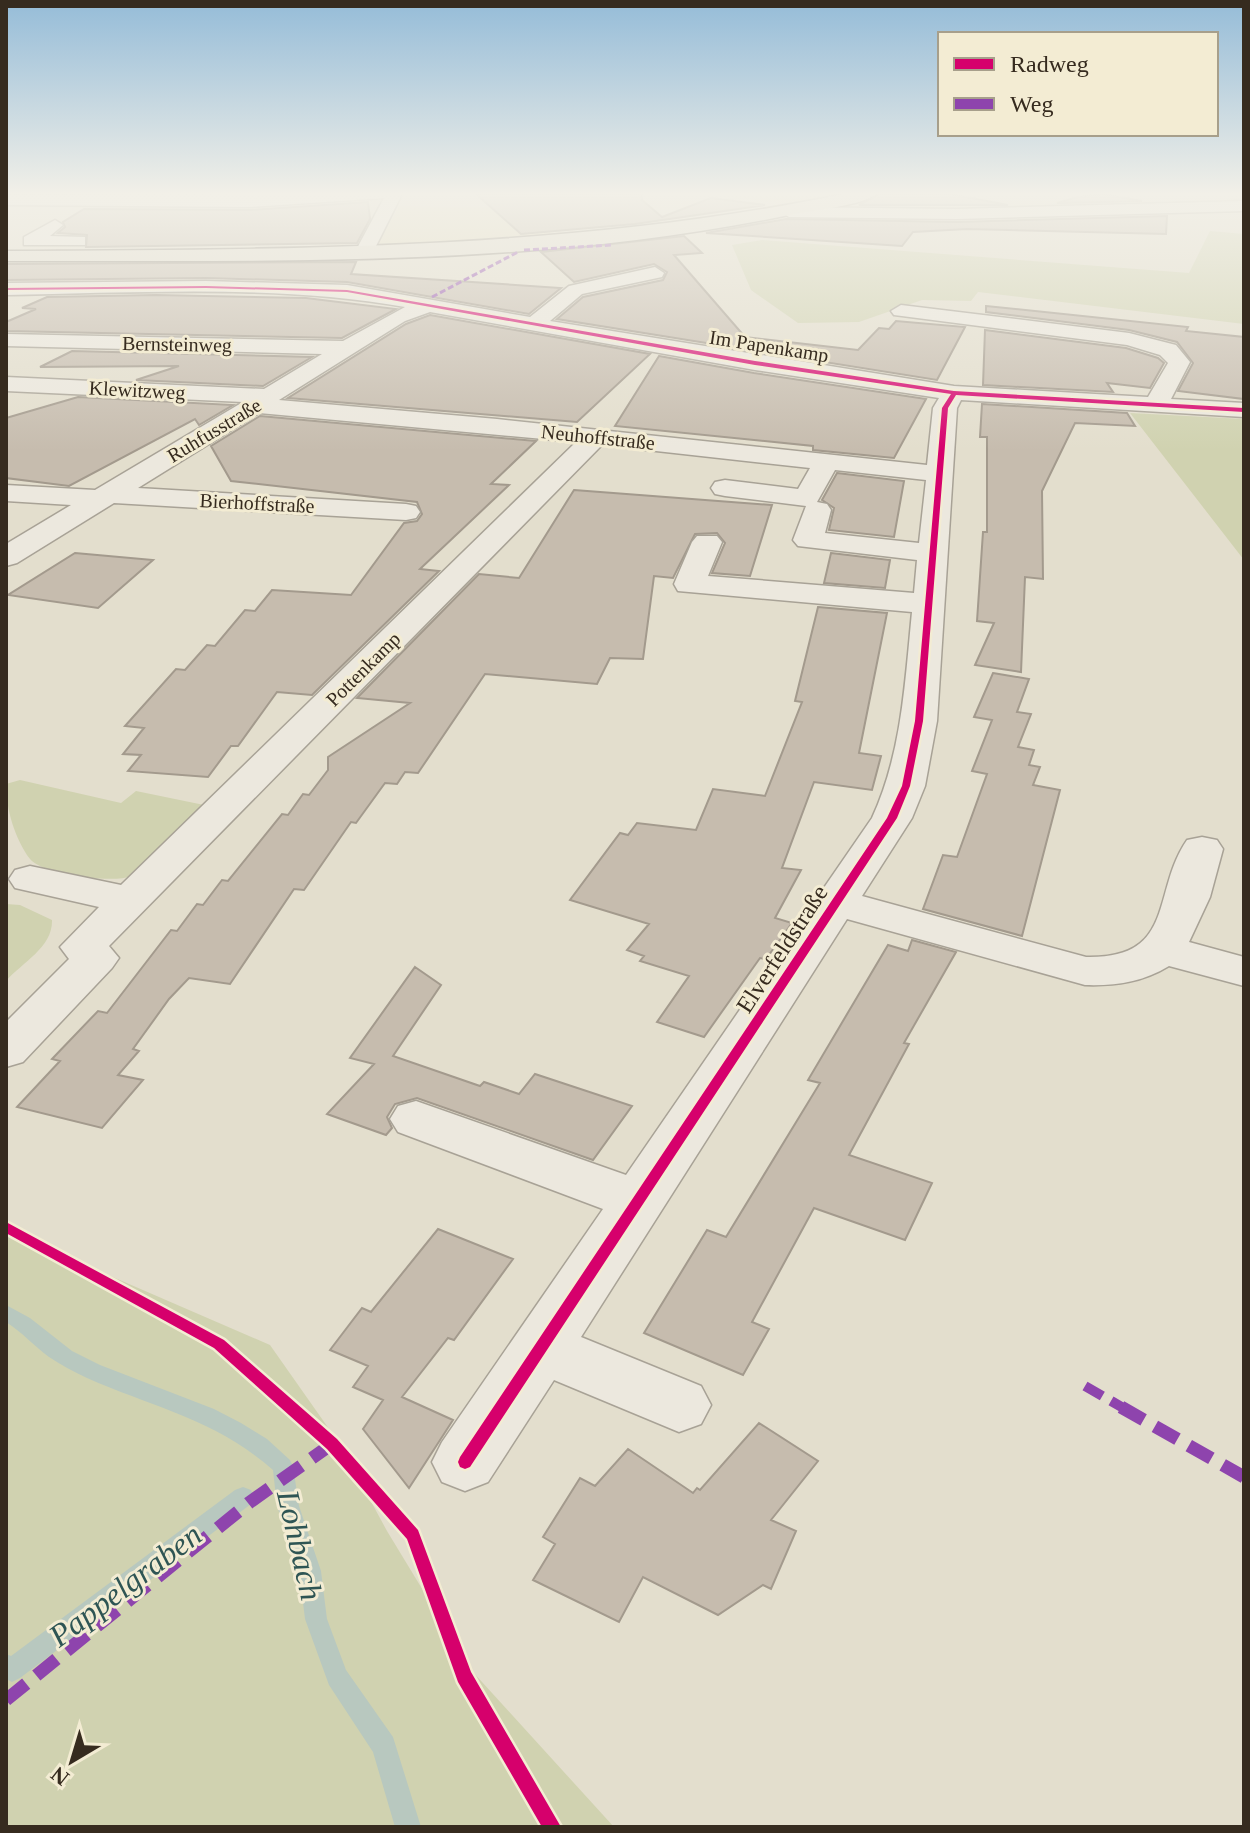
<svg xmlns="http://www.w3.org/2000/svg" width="1250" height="1833" viewBox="0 0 1250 1833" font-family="'Times New Roman',serif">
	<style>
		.farmland { fill: #e2dcbe }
		.green { fill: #d0d2b0 }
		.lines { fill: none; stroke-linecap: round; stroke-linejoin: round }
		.stream { fill: #b8c8bf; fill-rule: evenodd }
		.building { fill: #c6bcae; stroke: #a39a8d; stroke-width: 2 }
		.minor-casing { stroke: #a8a296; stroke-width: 3 }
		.major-casing { stroke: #8e887d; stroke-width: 3 }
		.minor { fill: #ece8de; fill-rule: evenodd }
		.major { fill: #e2ded0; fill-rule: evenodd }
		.quiet-far2 { stroke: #8e44ad; stroke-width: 3; stroke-dasharray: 6 3; stroke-linecap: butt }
		.quiet-far1 { stroke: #8e44ad; stroke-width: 10; stroke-dasharray: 20 10; stroke-linecap: butt }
		.quiet { stroke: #8e44ad; stroke-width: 13; stroke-dasharray: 26 13; stroke-linecap: butt }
		.cycleway-casing { stroke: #f3ecd3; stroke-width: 5 }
		.cycleway { fill: #d6006c; fill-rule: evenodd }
		.labels { text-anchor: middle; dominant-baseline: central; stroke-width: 6; stroke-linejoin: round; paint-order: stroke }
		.far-street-label { font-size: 20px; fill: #362b1f; stroke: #f3ecd3 }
		.street-label { font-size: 24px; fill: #362b1f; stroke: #f3ecd3 }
		.near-water-label { font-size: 32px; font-style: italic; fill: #2f5554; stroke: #f3ecd3 }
	</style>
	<rect width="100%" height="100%" fill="#e3decd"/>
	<path class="farmland" d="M706 194H834L836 195 789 204Z
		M606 201 541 238 377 245 399 206 517 207Z"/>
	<path class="green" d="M1210 231 1244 234V324L978 292 971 301 922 300 859 322 798 323 751 290 732 245 762 240 1189 273Z
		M1130 413 1244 419V560Z
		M20 780 121 803 136 791 209 806C193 820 146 869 131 876 114 884 41 874 30 859 15 839 6 809 6 784Z
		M6 904 20 905 52 920C53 947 23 962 6 981Z
		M6 1221 62 1255 270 1345 341 1446 387 1531 472 1671 614 1827H6Z"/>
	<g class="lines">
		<path class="stream" d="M6 1305 30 1318 72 1351 100 1365 214 1409 241 1423 267 1439 290 1460 293 1466 299 1506 321 1571 327 1619 346 1670 393 1737 421 1827H395L373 1752 329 1685 305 1619 299 1571 277 1506 273 1470C215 1419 155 1408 87 1378 74 1372 61 1365 49 1357 34 1346 22 1332 6 1322Z
			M243 1487 251 1490 254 1497 251 1504 20 1678 12 1682 6 1679V1654L11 1656 235 1490Z"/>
	</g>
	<path class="building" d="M476 194H642V200L662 217 711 198 765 205 635 224 521 234Z
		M879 194H950L1008 205H859Z
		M1103 194 1142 201 1057 203 1078 197Z
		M368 202 370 219 357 243 86 247 87 235 58 233 65 227 63 222 84 209 250 210Z
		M1167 216 1166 234 967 229 913 232 902 246 706 233 786 219 957 222Z
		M684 236 702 253 674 255 745 337 858 350 879 328 889 329 896 321 965 327 937 380 557 319 583 297 663 280 667 272 654 264 574 282 541 252Z
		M356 262 351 274 561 288 529 314 347 282 206 278 6 280V264Z
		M156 295 306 298 396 309 342 338 6 331V322L36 309 22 308 47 297Z
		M986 306 1188 327 1186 331 1244 337V399L1178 391 1193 363 1177 342 1129 330 986 312Z
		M430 315 650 354 577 422 288 398 406 324Z
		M985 330 1126 348 1158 358 1164 363 1150 388 1107 383 1113 392 983 385Z
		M72 351 312 357 263 386 136 380 179 366 40 367Z
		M659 356 754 373 926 399 894 458 813 450V446L615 426Z
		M78 397 233 405 199 425 195 419 69 486 6 478V418Z
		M982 404 1127 413 1135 426 1075 423 1042 491 1043 579 1025 577 1021 672 975 665 994 623 977 621 983 532H987V437H980Z
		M260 416 536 441 491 484 509 485 420 569 439 571 312 695 277 692 238 746H231L208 777 128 771 141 755 123 754 144 728 125 726 176 669 185 670 207 645 215 646 245 610 255 611 272 590 351 595 404 523 417 521 422 514 417 502 231 481 211 446Z
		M837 473 904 481 894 537 829 530 834 508 822 500Z
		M574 490 772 505 750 576 712 573 725 543 717 533 695 534 673 578 654 576 643 659 610 658 597 684 485 674 418 773 405 772 397 784 385 783 356 823 351 822 304 890 294 889 230 984 189 978 169 999 133 1049 139 1051 118 1075 143 1080 102 1128 17 1107 60 1061 52 1059 98 1011 107 1013 171 930 177 931 197 904 203 905 222 880 228 881 282 814 288 815 303 794 309 795 328 770V757L410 703 357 698 479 574 519 578Z
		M75 553 153 560 98 608 8 595Z
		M831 553 890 560 885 588 824 583Z
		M818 607 887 613 859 753 881 756 872 790 814 782 782 868 801 870 775 918 792 923 766 959 760 958 704 1037 657 1022 689 976 640 961 644 956 627 950 649 924 570 900 620 833 628 835 637 823 696 830 713 789 765 796 802 702 795 701Z
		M993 673 1029 679 1017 712 1031 714 1018 747 1034 750 1029 765 1040 767 1033 785 1060 790 1022 936 923 909 943 855 957 857 987 774 972 771 992 720 974 717Z
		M912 940 956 952 904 1043 909 1044 849 1155 932 1183 905 1240 814 1208 752 1322 769 1329 743 1375 644 1333 707 1230 726 1237 820 1083 808 1080 888 945 908 951Z
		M415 967 441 985 393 1056 480 1086 484 1082 519 1094 535 1074 632 1106 593 1160 417 1098 395 1104 387 1117 392 1128 386 1135 327 1114 374 1064 350 1058Z
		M438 1229 513 1259 454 1340 448 1338 402 1397 453 1420 409 1488 363 1429 383 1400 353 1387 368 1366 330 1350 362 1308 371 1312Z
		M759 1423 818 1461 771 1520 796 1531 771 1589 763 1585 718 1615 643 1577 619 1622 533 1580 555 1544 543 1537 580 1478 595 1486 628 1449 693 1493 697 1488 700 1490Z"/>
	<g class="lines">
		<g class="minor-casing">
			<path id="minor" d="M300 194H402L373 252 364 257 355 252 384 198 250 207 6 205V195Z
				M1244 201V211L957 219 789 217 781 212 789 207 957 209Z
				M55 220 63 225 50 236 85 237V245H24V237Z
				M655 267 664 273 662 277 582 294 550 321 954 386 1148 397 1168 363 1160 355 1127 345 894 315 891 311 901 305 1129 333 1176 345 1190 362 1171 399 1244 403V417L961 400 957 408 937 721 925 786 912 818 862 896 1086 957C1177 959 1151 892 1187 840L1202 837 1217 840 1223 849 1210 897 1189 942 1244 957V986L1169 966C1143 982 1116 986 1085 985L847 919 581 1337 701 1386 711 1405 701 1424 679 1432 554 1380 488 1482 465 1491 442 1482 432 1462 442 1442 603 1209 398 1132 390 1119 398 1106 416 1101 626 1175 872 818C902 753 905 682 912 612L678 591 674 584 692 542 697 536H717L722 542 708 576 914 593 917 560 798 546 793 540 806 506 725 496 715 494 711 488 715 482 725 480 798 489 810 468 602 445 109 946 119 958 112 968 23 1062 6 1067V1022L69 959 60 947 99 907 15 888 9 879 15 870 30 866 121 885 576 442 259 413 138 488 406 504 416 506 420 512 416 518 406 520 114 503 17 563 6 566V544L71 505 6 501V485L95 490 243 402 6 391V377L264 389 322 354 6 346V334L343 341 405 307C275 284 138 293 6 295V283L206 281 347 285 530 317 569 286ZM430 312 755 370 939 398 933 408 927 465 497 419 279 400 405 321ZM835 470 926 480 919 543 825 533 831 510 827 504 817 502Z"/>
		</g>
		<g class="major-casing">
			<path id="major" d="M844 194H876C861 206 814 210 794 214 536 269 268 260 6 261V251C287 249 567 251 844 194Z"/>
		</g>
		<use href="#minor" class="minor"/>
		<use href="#major" class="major"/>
		<path class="quiet-far2" d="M524 250 612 245
			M432 297 518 252"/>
		<path class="quiet-far1" d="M1085 1386 1125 1409"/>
		<path class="quiet" d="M1121 1407 1244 1477
			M6 1700 250 1502 332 1444"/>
		<g class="cycleway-casing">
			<path id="cycleway" d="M206 286 347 290 755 361 954 391 1244 408V412L956 395 948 408 923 721 910 786 897 818 470 1467 465 1469 460 1467 458 1462 460 1457 887 818 902 786 915 721 942 408 951 394 755 365 347 292 206 288 6 290V288Z
				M6 1222 224 1340 337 1439 418 1530 471 1672 561 1827H542L458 1682 407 1539 327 1449 214 1348 6 1233Z"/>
		</g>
		<use href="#cycleway" class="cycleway"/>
	</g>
	<linearGradient id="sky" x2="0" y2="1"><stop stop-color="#95bcd8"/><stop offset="0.43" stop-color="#f2f0e8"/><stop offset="1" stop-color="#f2f0e8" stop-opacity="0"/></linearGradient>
	<rect width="1250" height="451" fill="url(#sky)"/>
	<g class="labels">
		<g class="far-street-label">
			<text transform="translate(177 344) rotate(1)">Bernsteinweg</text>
			<text transform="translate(769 346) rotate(9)">Im Papenkamp</text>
			<text transform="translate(137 390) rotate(3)">Klewitzweg</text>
			<text transform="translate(214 430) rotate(-31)">Ruhfusstraße</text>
			<text transform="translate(598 437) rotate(6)">Neuhoffstraße</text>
			<text transform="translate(257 503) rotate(3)">Bierhoffstraße</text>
			<text transform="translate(363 669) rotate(-45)">Pottenkamp</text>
		</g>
		<g class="street-label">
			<text transform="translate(782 949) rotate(-57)">Elverfeldstraße</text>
		</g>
		<g class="near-water-label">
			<text transform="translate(300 1545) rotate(77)">Lohbach</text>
			<text transform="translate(125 1585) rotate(-37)">Pappelgraben</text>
		</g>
	</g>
	<rect width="1250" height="1833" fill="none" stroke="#362b1f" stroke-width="16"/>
	<rect x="938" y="32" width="280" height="104" fill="#f3ecd3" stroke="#a79f8b" stroke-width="2"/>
	<rect x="954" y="58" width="40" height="12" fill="#d6006c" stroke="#a79f8b" stroke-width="2"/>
	<text x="1010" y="72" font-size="24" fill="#362b1f">Radweg</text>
	<rect x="954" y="98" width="40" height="12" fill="#8e44ad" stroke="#a79f8b" stroke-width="2"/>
	<text x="1010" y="112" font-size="24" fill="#362b1f">Weg</text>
	<g transform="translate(72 1761) rotate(218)" stroke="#f3ecd3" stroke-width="6" paint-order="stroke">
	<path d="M0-6L14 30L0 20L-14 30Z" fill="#362b1f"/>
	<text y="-12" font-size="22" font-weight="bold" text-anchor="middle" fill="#362b1f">N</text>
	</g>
</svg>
